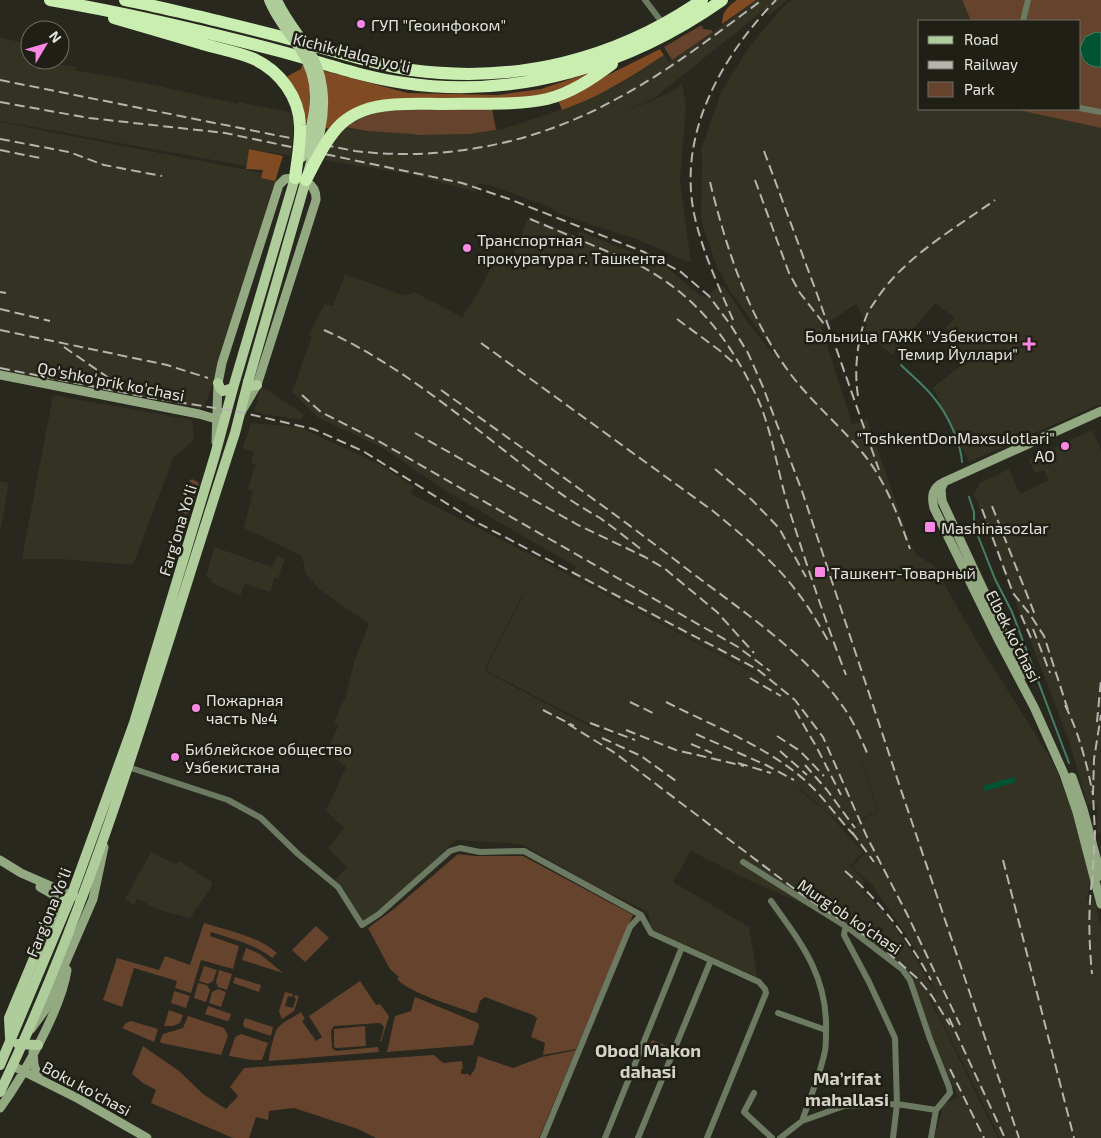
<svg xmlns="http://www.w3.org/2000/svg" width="1101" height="1138" viewBox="0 0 1101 1138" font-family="'Exo 2',sans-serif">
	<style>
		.built { fill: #333223; fill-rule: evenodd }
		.green { fill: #65432c }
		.forest { fill: #804a23 }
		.water { fill: #015433; stroke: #457f66 }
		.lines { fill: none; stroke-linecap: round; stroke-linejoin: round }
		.stream { stroke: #457f66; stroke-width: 2 }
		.canal { stroke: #015433; stroke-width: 5.5 }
		.street { stroke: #6c7a61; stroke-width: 6 }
		.secondary { stroke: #92a981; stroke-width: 9 }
		.primary { stroke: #afcd9a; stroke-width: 10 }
		.highway { stroke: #caeeb0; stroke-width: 12 }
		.rail { stroke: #b5b5ae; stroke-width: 2; stroke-dasharray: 10 5; stroke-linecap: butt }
		.primary-bridge { stroke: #afcd9a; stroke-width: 10 }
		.highway-bridge { stroke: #caeeb0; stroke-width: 12 }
		.poi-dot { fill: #fb87e5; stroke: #1f1f16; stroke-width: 2 }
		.labels { text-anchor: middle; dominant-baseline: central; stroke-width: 5; stroke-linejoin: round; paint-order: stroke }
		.poi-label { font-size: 16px; fill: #e4e4de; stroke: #1f1f16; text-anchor: start }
		.street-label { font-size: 16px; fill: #e4e4de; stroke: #1f1f16 }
		.neighbourhood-label { font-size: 18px; font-weight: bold; fill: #d2d2c6; stroke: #1f1f16 }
	</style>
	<rect width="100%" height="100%" fill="#29281f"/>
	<path class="built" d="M756 0H787L770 15 764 10 654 98 622 113 672 92 682 84 686 105 680 181 691 263 634 238 616 233 560 214 547 206 492 186 479 183 475 192 414 175 324 160 337 137 345 127 367 131 469 134 503 129 579 104 616 86 664 55 669 62 707 37Z
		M792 0H962L971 21H920V109H1014L1101 128V404L969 462 933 388 967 360 946 327 955 318 935 303 892 355 864 332 867 325 856 304 821 327 852 423 850 425 867 419 912 548 916 554 934 566 976 640 1054 764 1070 803 1090 879 1087 900 1094 899 1101 926V1138H1000L931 999 937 994 912 944 872 885 852 867 865 853 846 829 878 811 856 741 877 811 844 827 828 812 800 789 796 787 828 813 863 852 850 866 865 881 861 888 887 916 911 950 936 994 928 998 938 1015 998 1138H934L944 1104 958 1097 934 1044 920 1003 922 1001 916 1004 904 974 848 929 797 901 746 879 691 851 673 882 749 927 758 981 652 931 648 912 591 884 522 844 456 840 384 907 364 922 335 880 347 867 328 848 344 828 326 811 346 767 327 753 338 726 334 724 342 703 345 700 354 662 369 624 320 590 306 574 302 556 244 528 253 491 248 489 256 464 251 463 254 452 243 448 251 423 299 427 381 465 414 487 411 494 549 564 754 673 786 695 753 671 572 575 576 567 444 490 383 448 319 418 292 392 312 336 308 335 325 304 333 306 345 274 405 296 414 292 462 317 480 290 499 252 512 258 529 216 577 237 579 231 648 259 666 267 702 297 723 285 749 324 773 354 779 352 778 350 774 352 766 341 729 289 717 267 703 227 701 216 702 159 701 150 721 92 750 46 782 8ZM534 593 524 594 486 668 487 671 589 724 634 743 589 726 486 672 485 668 523 594Z
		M0 38 30 44V60L76 67 75 70 145 83 238 104 239 102 293 113 294 125 291 156 249 149 246 166 0 121Z
		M0 122 278 176 257 253 204 409 0 370Z
		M261 388 268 390 304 415 300 420 254 412Z
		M53 395 192 420 194 440 173 458 133 565 61 559H22Z
		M1092 430 1101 450V833L1097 832V804H1087L1069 741 974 494 980 483 1009 469 1020 494 1049 480 1044 470 1035 473 1029 460Z
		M0 481 9 483 0 533Z
		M214 547 272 567 277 556 285 559 278 578 275 577 270 592 245 584 240 596 211 582 212 579 206 577Z
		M151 852 175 864 179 861 212 882V886L190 918 159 910 138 899 134 905 125 899Z"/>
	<path class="green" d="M962 0H1101V128L1014 109H1080V21H971Z
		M700 26 704 27 702 28 703 29 711 30 713 32 672 60 664 47Z
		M492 108 496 130 469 134 416 135 414 134 367 131 346 127 363 117 379 112 404 110Z
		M192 479 198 482 199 484 189 513 187 514 181 512 180 510H184L192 483 189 481Z
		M458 854 474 856H523L633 915 576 1049 543 1055 545 1043 531 1037 537 1018 533 1015 485 997 480 1001 477 1012 473 1013C453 1005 411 994 397 979L399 977 390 969 368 928 394 909Z
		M204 923C229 931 257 936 277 953L272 958C255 944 232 939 211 932L210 936 239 946 233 969 201 960 191 993 175 988 177 981 134 968 122 1007 103 1000 117 958 159 970 165 956 190 965Z
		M316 926 329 938 305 962 292 950Z
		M246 948 260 954 283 973 242 960Z
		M204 966 217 970 213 981 208 984 199 981Z
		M219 970 232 974 227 990 218 987 216 982Z
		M235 977 261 985 259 992 233 983Z
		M360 981 376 1005 380 1004 389 1016 381 1042H380L384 1027 380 1023 334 1026 331 1031 332 1048 336 1051 378 1047 379 1052 269 1061C269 1054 274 1035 277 1029 282 1022 294 1017 301 1012L305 1019 302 1021 316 1041 322 1037 309 1016Z
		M198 983 207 985 210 990 206 1002 194 998Z
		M218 989 226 992 221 1007 209 1003 212 992Z
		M174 991 190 996 186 1008 171 1003Z
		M285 992 293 994 292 997 288 996 285 1006 293 1008 296 999 294 997 295 995 299 996 294 1011 282 1019 279 1011Z
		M415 997 478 1023 479 1026 473 1045 387 1052 395 1016 411 1011Z
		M208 1006 231 1014 229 1020 227 1021 205 1014Z
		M169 1010 183 1015 180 1023 173 1026H164Z
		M188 1016 224 1028 228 1036 221 1055 161 1043 160 1041 163 1034 183 1028Z
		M245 1018 273 1027 271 1036 244 1027 243 1024Z
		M131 1021 158 1029 154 1042 122 1028 126 1023Z
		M365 1026 366 1046 336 1048 334 1047V1029Z
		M241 1034 268 1043 262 1060H252L229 1056 235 1037Z
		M652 1040 670 1047 666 1056 648 1049Z
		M143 1046 179 1071 203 1094 226 1109 238 1096 230 1087 244 1068 434 1055 443 1063 462 1061 463 1069H461V1074H468L470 1076 475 1069 478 1056 513 1068 542 1057 576 1050 539 1138H376L358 1129 294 1108 269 1111 268 1120 256 1117 249 1138H233L151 1103 156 1090 143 1083 132 1074Z"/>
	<path class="forest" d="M737 0H756L722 24C722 12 727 7 737 0Z
		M660 49 664 55C632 76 600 97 562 110L558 100Z
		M302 65 408 93 498 95 541 89 592 72 593 75 536 98 399 100 329 129 305 121 286 77 301 69Z
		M249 149 283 156 275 181 261 178 263 170 246 169Z"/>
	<path class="water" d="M1096 32 1101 33V67C1088 68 1081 60 1080 48L1085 37Z"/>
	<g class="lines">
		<path class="stream" d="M901 365C912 376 925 386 934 398 947 413 961 443 962 462
			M969 497 974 512V526L995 579 1012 612 1069 763"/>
		<path class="canal" d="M986 788 1013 780"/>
		<path class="street" d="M645 0 664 25
			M1023 21 1028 0
			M1080 108 1101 112
			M128 767 228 800 261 818 298 854 338 887 362 925 379 914 450 851 460 848 480 852 524 851 641 915 651 933 759 982 765 989 766 993 707 1138
			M743 862 850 929 902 969 910 980 930 1039 949 1087 950 1093 936 1110 897 1104 844 1106 802 1121 780 1138
			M771 901C802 944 828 977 826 1032 826 1039 826 1045 825 1051 820 1075 810 1098 802 1121
			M845 929 844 935 869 982 895 1038 897 1104 893 1138
			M778 1013 826 1030
			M754 1093 744 1112 772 1138
			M543 1138 630 927 641 915
			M605 1138 682 947
			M638 1138 711 960
			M931 1138 936 1110"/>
		<path class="secondary" d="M0 375 199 414 216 419
			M1101 411 944 482C932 488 931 496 934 508L999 641 1034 707 1064 774 1077 812 1101 904
			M216 442 218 383 222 363 279 185 285 179C300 176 317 183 316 200L257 385 243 409
			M944 482 941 489 942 501 1023 675
			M1072 777 1083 809 1101 876
			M0 860 21 873 76 897
			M40 887 54 895 55 908
			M31 1029 45 1010 93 899 104 847
			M33 1052 34 1065 39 1079
			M13 1066 79 1099 147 1138
			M0 1108C23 1077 62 1007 67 970"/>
		<path class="primary" d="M218 383 220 388 223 391 233 388
			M10 1038 9 1018 55 908 72 895
			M18 1044 38 1045
			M0 1065 72 894 134 723 215 455 233 388
			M0 1092C101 882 162 655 235 433L248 382 251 386 257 385"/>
		<path class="highway" d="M50 0C127 13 203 31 279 51 321 62 361 77 404 83 516 100 630 65 722 0
			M125 0C152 5 179 12 206 18 242 27 277 35 312 45 345 54 378 65 411 70 516 84 615 60 702 0
			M114 18 203 44
			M441 104C474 103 516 106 547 99 571 93 592 79 612 64"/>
		<path class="rail" d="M0 80 355 151C446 162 538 143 618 98 669 71 716 34 762 0
			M0 102 89 118 225 133 462 183 509 199 644 252 681 272 709 296 730 324 748 353 763 387 803 494 900 787 1019 1138
			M0 139 69 152 104 165 162 176
			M0 150 40 158
			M764 151 817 294 879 470
			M755 180 789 273 800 293 824 324
			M710 182C727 251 749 319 792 376 813 403 839 425 861 451 885 479 898 515 910 549
			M530 219 635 263C684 288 716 322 743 370 751 385 759 399 764 415 774 444 779 476 788 506 806 563 825 620 846 675
			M0 292 6 293
			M0 309 50 321
			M677 319 719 350 735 364
			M733 320C719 287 703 253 695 218 676 136 721 57 776 0
			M0 330 167 365 208 378
			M324 330C406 367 475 429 546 483 563 496 581 507 600 518 614 528 628 539 642 550
			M481 343 713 511C741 534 776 563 797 592 810 608 820 627 830 644
			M64 347 126 390
			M0 368 146 397 240 412 313 429 363 451 478 523 757 669 795 700 823 737 867 837 907 914 960 1025
			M441 390C522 448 604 505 683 566 736 607 806 652 844 708 854 722 861 739 868 755
			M302 395 321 412 382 443 738 647 770 671
			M858 396C854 371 857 341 866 317 868 311 872 306 876 300 903 258 954 229 995 200
			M415 433 578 525 645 557 664 568 717 612 754 653
			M715 469 752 500 779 528 806 577
			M992 506 1035 615
			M982 509 1013 593 1029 613 1044 636 1068 710
			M1021 615 1031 638
			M1033 629 1050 673
			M750 678 781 696
			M630 702 653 713
			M666 702C713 726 771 748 809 784 826 800 839 820 855 836
			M1065 705C1079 733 1087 764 1093 795
			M543 710 574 726
			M795 710 817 748 841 795
			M1097 722 1101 680
			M590 723 635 740
			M568 724 615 753 801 894 881 946
			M626 730 676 750 744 766
			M696 734 766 765 794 780
			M777 736 800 751 824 776
			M602 738 641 756 679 783
			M691 744 712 753
			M780 751 807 775
			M738 763 771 773
			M805 765 827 790 855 828
			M852 832 874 862
			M1003 860 1074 1138
			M845 871C882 903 908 938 931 980
			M1092 880C1088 911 1089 943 1092 974
			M1092 885 1095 833 1093 795 1094 759 1101 715
			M876 942 918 979 932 996 950 1025
			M949 1018 1005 1138
			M950 1069 984 1138"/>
		<path class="primary-bridge" d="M269 0C276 18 289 33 300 49 325 87 314 118 302 157
			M248 382 320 131C326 103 324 73 308 49 298 33 285 18 277 0
			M233 388 297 171"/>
		<path class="highway-bridge" d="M203 44C219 49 238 52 254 59 280 71 299 97 300 125 301 142 297 161 295 178
			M306 180C314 164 322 147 333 133 358 99 404 104 441 104"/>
	</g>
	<g class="poi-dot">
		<circle cx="361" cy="24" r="5"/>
		<circle cx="467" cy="248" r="5"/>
		<path d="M1026.5 336.5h5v5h5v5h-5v5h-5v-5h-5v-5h5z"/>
		<circle cx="1065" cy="446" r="5"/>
		<rect x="924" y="521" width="12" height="12" rx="2.5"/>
		<rect x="814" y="566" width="12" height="12" rx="2.5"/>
		<circle cx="196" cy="708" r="5"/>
		<circle cx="175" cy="757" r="5"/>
	</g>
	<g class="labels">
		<g class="poi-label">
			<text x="371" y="24">ГУП "Геоинфоком"</text>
			<text x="477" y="239">Транспортная<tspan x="477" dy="18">прокуратура г. Ташкента</tspan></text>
			<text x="1018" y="335" text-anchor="end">Больница ГАЖК "Узбекистон<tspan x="1018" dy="18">Темир Йуллари"</tspan></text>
			<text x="1055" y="437" text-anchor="end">"ToshkentDonMaxsulotlari"<tspan x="1055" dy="18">AO</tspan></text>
			<text x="941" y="527">Mashinasozlar</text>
			<text x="831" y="572">Ташкент-Товарный</text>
			<text x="206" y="699">Пожарная<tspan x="206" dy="18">часть №4</tspan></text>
			<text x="185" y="748">Библейское общество<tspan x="185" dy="18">Узбекистана</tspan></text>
		</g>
		<g class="street-label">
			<text transform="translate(352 52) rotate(14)">Kichik Halqa yo'li</text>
			<text transform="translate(111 381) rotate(11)">Qo'shko'prik ko'chasi</text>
			<text transform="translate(177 530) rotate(-73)">Farg'ona Yo'li</text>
			<text transform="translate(1014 636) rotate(63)">Elbek ko'chasi</text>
			<text transform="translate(48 912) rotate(-68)">Farg'ona Yo'li</text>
			<text transform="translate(850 916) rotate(34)">Murg’ob ko’chasi</text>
			<text transform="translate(87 1088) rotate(28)">Boku ko'chasi</text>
		</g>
		<g class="neighbourhood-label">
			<text x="648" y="1050">Obod Makon<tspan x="648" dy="21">dahasi</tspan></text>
			<text x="847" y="1078">Maʼrifat<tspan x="847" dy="21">mahallasi</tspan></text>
		</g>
	</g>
	<rect x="918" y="20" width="162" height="90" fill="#1f1f16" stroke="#6e6e66"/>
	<rect x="928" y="36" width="25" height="8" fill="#afcd9a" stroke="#6e6e66"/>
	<text x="964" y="45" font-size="15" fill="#e4e4de">Road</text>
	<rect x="928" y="61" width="25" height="8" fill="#b5b5ae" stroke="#6e6e66"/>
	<text x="964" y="70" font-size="15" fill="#e4e4de">Railway</text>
	<rect x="928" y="82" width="25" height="15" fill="#65432c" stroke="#6e6e66"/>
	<text x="964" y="95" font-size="15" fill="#e4e4de">Park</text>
	<g transform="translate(45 45) rotate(52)"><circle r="24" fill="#1f1f16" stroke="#6e6e66"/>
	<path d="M0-4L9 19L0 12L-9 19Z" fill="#fb87e5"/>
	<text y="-8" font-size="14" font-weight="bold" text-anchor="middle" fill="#e4e4de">N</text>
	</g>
</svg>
